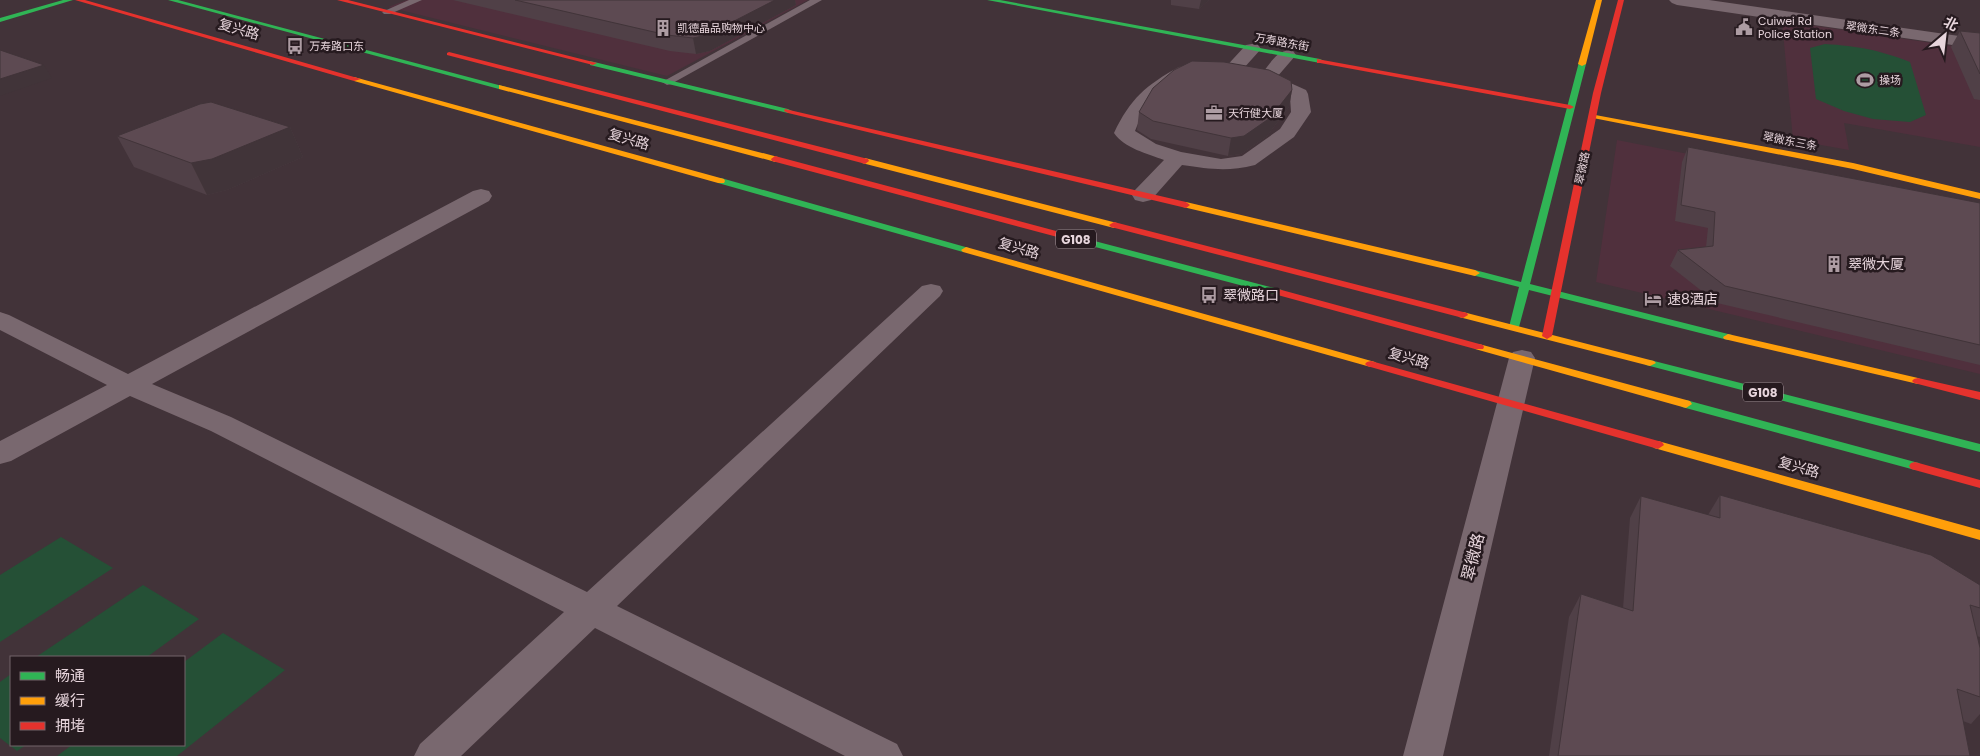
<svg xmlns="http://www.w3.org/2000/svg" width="1980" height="756" viewBox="0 0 1980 756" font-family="Poppins,'Noto Sans SC',sans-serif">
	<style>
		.built { fill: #50303d }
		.green { fill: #255036 }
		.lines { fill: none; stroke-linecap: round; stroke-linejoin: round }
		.lane { fill: #79686f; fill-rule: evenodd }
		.street { fill: #79686f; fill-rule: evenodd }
		.fast { fill: #30b455; fill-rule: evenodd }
		.slow { fill: #ff9f0a; fill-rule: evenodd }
		.jam { fill: #e5322d; fill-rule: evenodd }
		.wall { fill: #504047 }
		.shaded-wall { fill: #413439 }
		.building { fill: #5d4a52; stroke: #413439 }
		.labels { text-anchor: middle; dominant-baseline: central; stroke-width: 5; stroke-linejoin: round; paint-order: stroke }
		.far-poi-label { font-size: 11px; fill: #e7d5dc; stroke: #261a1f; text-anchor: start }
		.far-street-label { font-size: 11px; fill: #e7d5dc; stroke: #261a1f }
		.shield { fill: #261a1f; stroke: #ad9da3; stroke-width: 1 }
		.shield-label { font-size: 12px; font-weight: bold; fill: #e7d5dc }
		.street-label { font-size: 14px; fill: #e7d5dc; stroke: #261a1f }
		.poi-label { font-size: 14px; fill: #e7d5dc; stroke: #261a1f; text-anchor: start }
		.near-street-label { font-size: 16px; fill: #e7d5dc; stroke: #261a1f }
	</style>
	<rect width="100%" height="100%" fill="#423339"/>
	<path class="built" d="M407 0H808L667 76 388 7Z
		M1782 21 1980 50V147L1844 123 1849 150 1793 140Z
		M1617 140 1980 211V374L1596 282Z"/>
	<path class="green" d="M1825 44C1858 46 1879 50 1910 62L1926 115 1910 122 1873 119 1844 111 1816 99 1810 48Z
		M61 537 113 568 0 642V575Z
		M143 585 199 619 147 657H36Z
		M223 633 285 670 177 756H57L72 745H184V662Z
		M11 674V745H26L17 751 0 738V682Z"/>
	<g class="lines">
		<path class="lane" d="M409 0H422L390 14H384L382 12Z
			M810 0H822L671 84 667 85 662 82Z"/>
		<path class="street" d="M1669 0H1709L1980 39V49L1677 5 1672 3Z
			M1252 44 1258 45 1261 49 1243 69 1262 73C1271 63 1278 48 1293 51L1296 55 1277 77 1306 90 1308 94 1311 112 1294 137 1255 165C1227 172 1210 169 1182 165L1151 200 1143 202 1135 200 1132 195 1135 190 1164 160C1148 154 1124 148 1114 133 1130 99 1146 85 1179 67L1185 66 1191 67 1194 71 1191 75C1163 90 1147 101 1135 131L1156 144 1181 152 1221 159 1242 156 1280 129 1291 112 1290 97 1261 83 1224 76 1221 72 1246 45Z
			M481 189 489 191 492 196 489 201 152 384 231 417 587 592 922 286 931 284 940 286 943 291 940 296 617 606 897 744 903 756H845L595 628 461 756H414L420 744 564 612 211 431 130 396 11 461 0 464V441L107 385 0 330V312L9 315 128 374 473 191Z
			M1522 350 1531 352 1535 358 1443 756H1403L1509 358 1513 352Z"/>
		<path class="fast" d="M63 0H73L0 22V18Z
			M168 0H178L506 87 499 89Z
			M987 0H1000L1320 59 1324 61 1320 63Z
			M590 61 788 109 792 111 788 113 590 65Z
			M1579 62 1586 64 1530 284 1732 335 1733 337 1732 339 1728 340 1529 290 1519 327 1514 330 1510 329 1509 327 1519 287 1472 275 1470 273 1475 270 1521 282Z
			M721 178 969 248 971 250 969 252H963L718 183V179Z
			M1083 238 1282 290 1283 292 1278 295 1080 243V239Z
			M1650 360 1980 444V452L1646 365 1644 363Z
			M1686 400 1915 462 1919 463 1921 466 1919 469 1915 470 1682 407 1680 404 1682 401Z"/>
		<path class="slow" d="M1596 0H1602L1586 64 1582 66 1578 64Z
			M354 77 724 179 725 181 724 183H718L354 81Z
			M499 85 778 157 779 159 775 162 772 161 499 89Z
			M1590 114 1853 163 1980 193V199L1853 169 1593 118H1590Z
			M865 158 1117 223 1119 225 1114 228 862 163 861 161Z
			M1186 202 1475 270 1480 273 1475 276 1183 207 1182 205Z
			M966 247 1375 362 1377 364 1371 367 1367 366 963 252 961 250Z
			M1463 312 1654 361 1656 363 1650 366 1459 317 1458 315 1459 313Z
			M1728 334 1918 378 1924 381 1918 384 1724 339 1723 337Z
			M1479 344 1690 401 1692 404 1686 408 1475 349 1474 347 1475 345Z
			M1658 441 1980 530V540L1654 448 1652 445Z"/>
		<path class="jam" d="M75 0H85L361 79 354 81Z
			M337 0H348L597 63 593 65Z
			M1618 0H1624L1601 93 1552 336 1547 339 1542 336 1593 93Z
			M449 52 868 159 869 161 865 164 862 163 447 55V53Z
			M1317 59 1570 105 1574 107 1570 109 1320 63H1317Z
			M785 109 1186 202 1190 205 1186 208 788 113 784 111Z
			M775 156 1086 239 1088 241 1086 243H1080L772 161 771 159Z
			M1114 222 1467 313 1468 315 1463 318 1111 227 1109 225Z
			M1278 289 1483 345 1484 347 1483 349H1475L1274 294 1273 292 1274 290Z
			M1371 361 1662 442 1664 445 1658 449 1367 366 1365 364 1367 362Z
			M1918 378 1980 392V400L1914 383 1912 381 1914 379Z
			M1915 462 1980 480V488L1911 469 1909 466 1911 463Z"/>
	</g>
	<path class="wall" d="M453 0H795L796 5 710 51 696 54 670 51Z
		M1171 0H1209L1199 9 1171 5Z
		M1960 31 1980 33V100L1974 99 1951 47Z
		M1292 90 1289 107 1267 136 1241 154 1228 156 1151 139 1137 130 1139 112Z
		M290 127 303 157 227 190 207 195 134 167 117 136Z
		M1688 147 1980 203V365L1717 303 1670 266 1678 250 1706 247 1708 228 1675 221 1682 162Z
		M1720 495 1980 585V637L1977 636 1980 648V714L1971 724 1963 721 1970 756H1549L1569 617 1581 594 1623 608 1630 518 1641 496 1708 515Z"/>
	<path class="shaded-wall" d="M775 0H795L796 5 710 51 696 54 693 38Z
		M1201 0H1209L1199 9Z
		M44 65 52 78 0 96V79Z
		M1292 90 1289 107 1267 136 1241 154 1228 156 1231 138Z
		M290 127 303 157 227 190 207 195 191 163Z"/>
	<path class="building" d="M515 0H775L707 35 693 38 667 35Z
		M1960 31 1980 33V74Z
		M0 50 44 65 0 79Z
		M1192 61 1224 62 1269 70 1291 81 1292 90 1270 118 1244 136 1231 138 1153 121 1139 112 1153 88 1174 70Z
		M211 102 290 127 212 159 191 163 117 136 200 104Z
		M1688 147 1980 203V345L1725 286 1678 250 1713 246 1715 212 1681 205Z
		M1720 495 1931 555 1980 585V608L1970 605 1980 648V697L1957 689 1970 756H1558L1581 594 1633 611 1641 496 1720 518Z"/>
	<defs>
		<g id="civic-bare" transform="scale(1.35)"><path d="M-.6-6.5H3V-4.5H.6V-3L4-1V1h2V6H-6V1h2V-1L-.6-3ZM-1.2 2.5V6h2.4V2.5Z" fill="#ad9ca3" stroke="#261a1f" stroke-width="2.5" paint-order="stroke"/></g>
		<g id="building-bare" transform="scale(1.35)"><path d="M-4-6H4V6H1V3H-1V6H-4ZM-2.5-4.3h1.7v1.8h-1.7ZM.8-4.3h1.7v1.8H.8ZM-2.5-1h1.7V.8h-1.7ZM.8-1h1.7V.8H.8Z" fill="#ad9ca3" stroke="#261a1f" stroke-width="2.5" paint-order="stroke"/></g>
		<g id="bus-bare" transform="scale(1.35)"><path d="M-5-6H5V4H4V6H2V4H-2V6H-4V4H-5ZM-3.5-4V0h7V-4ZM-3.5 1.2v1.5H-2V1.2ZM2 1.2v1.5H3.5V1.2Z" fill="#ad9ca3" stroke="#261a1f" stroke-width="2.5" paint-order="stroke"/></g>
		<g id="stadium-bare" transform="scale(1.35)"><path d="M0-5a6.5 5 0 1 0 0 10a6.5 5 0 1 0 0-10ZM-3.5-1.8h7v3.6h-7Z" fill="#ad9ca3" stroke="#261a1f" stroke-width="2.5" paint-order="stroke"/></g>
		<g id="office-bare" transform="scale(1.35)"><path d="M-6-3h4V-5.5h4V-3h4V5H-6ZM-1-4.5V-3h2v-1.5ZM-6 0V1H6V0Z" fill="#ad9ca3" stroke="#261a1f" stroke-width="2.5" paint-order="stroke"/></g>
		<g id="hotel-bare" transform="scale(1.35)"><path d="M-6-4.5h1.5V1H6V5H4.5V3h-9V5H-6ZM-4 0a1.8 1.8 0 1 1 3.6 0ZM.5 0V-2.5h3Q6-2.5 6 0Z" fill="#ad9ca3" stroke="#261a1f" stroke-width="2.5" paint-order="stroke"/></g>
	</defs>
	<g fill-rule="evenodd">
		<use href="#civic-bare" x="1744" y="27"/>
		<use href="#building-bare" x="663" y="28"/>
		<use href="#bus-bare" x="295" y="46"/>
		<use href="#stadium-bare" x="1865" y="80"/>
		<use href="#office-bare" x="1214" y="113"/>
		<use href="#building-bare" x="1834" y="264"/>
		<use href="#bus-bare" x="1209" y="295"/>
		<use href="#hotel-bare" x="1653" y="299"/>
	</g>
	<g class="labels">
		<g class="far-poi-label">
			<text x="1758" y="21">Cuiwei Rd<tspan x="1758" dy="13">Police Station</tspan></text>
			<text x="677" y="28">凯德晶品购物中心</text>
			<text x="309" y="46">万寿路口东</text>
			<text x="1879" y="80">操场</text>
			<text x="1228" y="113">天行健大厦</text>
		</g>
		<g class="far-street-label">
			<text transform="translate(1873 29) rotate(8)">翠微东二条</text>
			<text transform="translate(1282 42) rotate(10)">万寿路东街</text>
			<text transform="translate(1790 141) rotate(11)">翠微东三条</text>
			<text transform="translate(1582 168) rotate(-78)">翠微路</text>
		</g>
		<g class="shield">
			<rect x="1056" y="229.5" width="40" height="19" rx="4"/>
			<rect x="1743" y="382.5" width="40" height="19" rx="4"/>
		</g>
		<g class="shield-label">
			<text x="1076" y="239">G108</text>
			<text x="1763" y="392">G108</text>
		</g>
		<g class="street-label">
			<text transform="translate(239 29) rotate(16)">复兴路</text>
			<text transform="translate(629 139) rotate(16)">复兴路</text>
			<text transform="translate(1019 248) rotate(16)">复兴路</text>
			<text transform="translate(1409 358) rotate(16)">复兴路</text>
			<text transform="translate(1799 467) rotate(16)">复兴路</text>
		</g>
		<g class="poi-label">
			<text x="1848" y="264">翠微大厦</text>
			<text x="1223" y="295">翠微路口</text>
			<text x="1667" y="299">速8酒店</text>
		</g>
		<g class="near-street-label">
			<text transform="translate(1473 557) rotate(-76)">翠微路</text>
		</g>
	</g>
	<rect x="10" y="656" width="175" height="90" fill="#261a1f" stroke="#73656b"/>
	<rect x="20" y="672" width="25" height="8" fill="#30b455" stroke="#73656b"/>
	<text x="55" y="681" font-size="15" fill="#e7d5dc">畅通</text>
	<rect x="20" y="697" width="25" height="8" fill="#ff9f0a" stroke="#73656b"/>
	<text x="55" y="706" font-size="15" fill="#e7d5dc">缓行</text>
	<rect x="20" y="722" width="25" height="8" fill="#e5322d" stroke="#73656b"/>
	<text x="55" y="731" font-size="15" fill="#e7d5dc">拥堵</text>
	<g transform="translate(1945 35) rotate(28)" stroke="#261a1f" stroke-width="4" paint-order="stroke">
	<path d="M0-4L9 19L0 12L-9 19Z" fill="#e7d5dc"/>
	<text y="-8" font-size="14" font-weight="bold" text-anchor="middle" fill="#e7d5dc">北</text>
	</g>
</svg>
